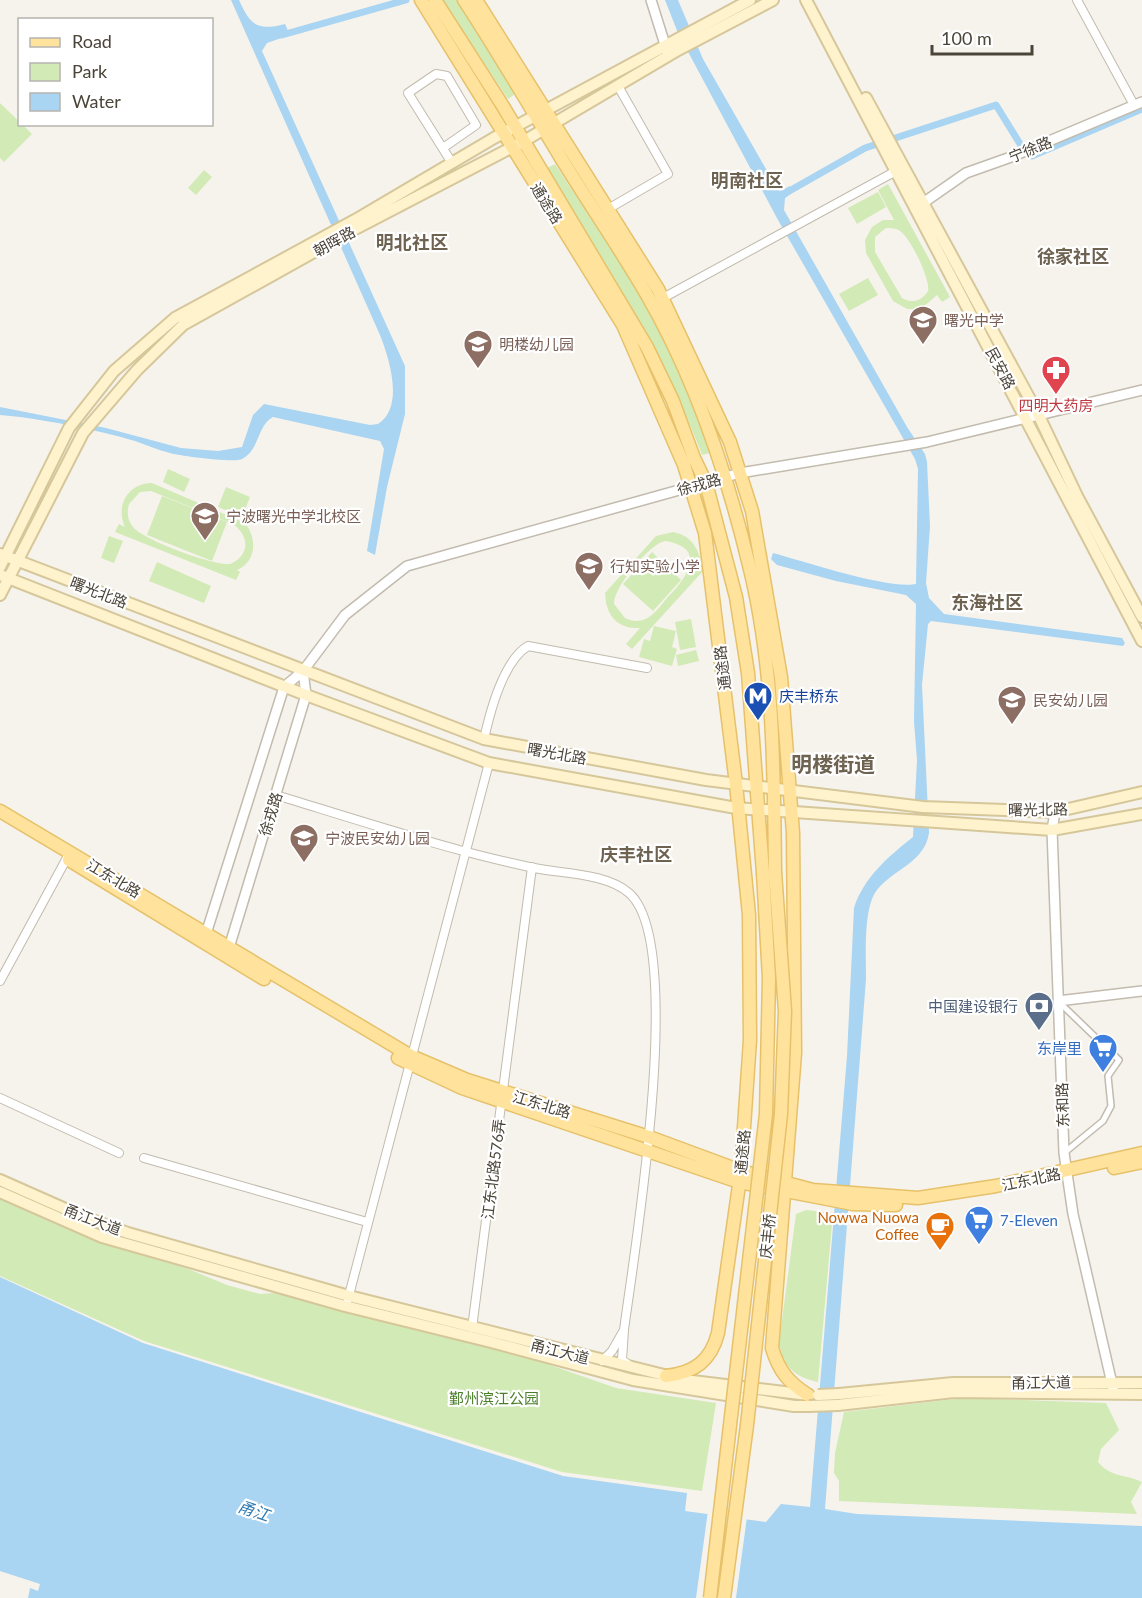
<svg xmlns="http://www.w3.org/2000/svg" width="1142" height="1598" viewBox="0 0 1142 1598" font-family="Lato,'Noto Sans SC',sans-serif">
	<style>
		.green { fill: #d2eab5; fill-rule: evenodd }
		.water { fill: #a9d4f2 }
		.pier { fill: #f6f3ec }
		.lines { fill: none; stroke-linecap: round; stroke-linejoin: round }
		.canal { stroke: #a9d4f2; stroke-width: 7 }
		.pedestrian-casing { stroke: #c2bbae; stroke-width: 8 }
		.minor-casing { stroke: #c2bbae; stroke-width: 10 }
		.tertiary-casing { stroke: #c2bbae; stroke-width: 12 }
		.secondary-casing { stroke: #d6c79b; stroke-width: 14 }
		.primary-casing { stroke: #e6c16a; stroke-width: 15 }
		.pedestrian { stroke: #fff; stroke-width: 5 }
		.minor { stroke: #fff; stroke-width: 8 }
		.tertiary { stroke: #fff; stroke-width: 9 }
		.secondary { stroke: #fff3cd; stroke-width: 10 }
		.primary { stroke: #ffe39c; stroke-width: 12 }
		.secondary-bridge-casing { stroke: #d6c79b; stroke-width: 14; stroke-linecap: butt }
		.primary-bridge-casing { stroke: #e6c16a; stroke-width: 15; stroke-linecap: butt }
		.secondary-bridge { stroke: #fff3cd; stroke-width: 10 }
		.primary-bridge { stroke: #ffe39c; stroke-width: 12 }
		.labels { text-anchor: middle; dominant-baseline: central; stroke-width: 4.5; stroke-linejoin: round; paint-order: stroke }
		.street-label { font-size: 15px; fill: #4b4439; stroke: #fff }
		.education-label { font-size: 15px; fill: #785e54; stroke: #fff; text-anchor: start }
		.health-label { font-size: 15px; fill: #be3a42; stroke: #fff }
		.transit-label { font-size: 15px; fill: #164399; stroke: #fff; text-anchor: start }
		.service-label { font-size: 15px; fill: #4e5e75; stroke: #fff; text-anchor: end }
		.shop-label { font-size: 15px; fill: #366cbe; stroke: #fff; text-anchor: end }
		.food-label { font-size: 15px; fill: #c56008; stroke: #fff; text-anchor: end }
		.park-label { font-size: 15px; fill: #4a7f2a; stroke: #fff }
		.water-label { font-size: 16px; font-style: italic; fill: #2e7ab2; stroke: #fff }
		.quarter-label { font-size: 18px; font-weight: bold; fill: #6e6250; stroke: #fff }
		.district-label { font-size: 21px; font-weight: bold; fill: #6e6250; stroke: #fff }
	</style>
	<rect width="100%" height="100%" fill="#f6f3ec"/>
	<path class="green" d="M442 0H457L515 94 508 99Z
		M0 103 32 134 4 162 0 158Z
		M555 164C580 204 608 242 632 283 664 336 689 394 710 453L702 455C664 353 604 261 547 168Z
		M204 170 212 177 196 195 188 188Z
		M888 184 950 297 942 302 937 295 921 309H907L893 301 866 253 865 240 872 227 883 220H894L878 190ZM886 228C891 228 896 228 900 231 910 237 931 280 928 291 922 301 912 304 902 298L875 252V237Z
		M878 192 886 207 857 224 848 208Z
		M868 278 878 295 849 311 839 294Z
		M168 469 190 479 184 492 163 482Z
		M152 483 245 523C257 538 257 561 237 570L240 572 236 580 115 532 119 524 125 527C115 506 128 483 152 483ZM151 491 233 524C249 535 251 555 230 564 214 566 143 540 133 527 127 520 127 512 129 504L140 492Z
		M226 487 250 497 242 517 218 507Z
		M162 496 227 522 212 561 147 535Z
		M673 532C694 536 700 552 703 571L632 649 626 644 640 628C624 629 611 622 607 606 605 601 606 597 605 593L656 536ZM665 541C709 548 686 579 667 598 661 605 653 617 643 620 637 622 631 621 625 618L614 604C613 588 649 544 665 541Z
		M109 536 123 541 114 563 101 558Z
		M652 552 681 580 653 611 623 584Z
		M157 562 211 586 204 603 149 581Z
		M691 619 696 647 680 650 675 622Z
		M654 626 676 631 672 647 677 649 672 666 639 657 644 639 650 641Z
		M696 650 699 661 678 666 676 655Z
		M0 1197 125 1250 186 1268 227 1285 260 1294 273 1293 294 1297 431 1334 510 1351 616 1388 716 1403 702 1491 562 1472 144 1341 0 1276Z
		M806 1210 833 1213 818 1382C794 1377 784 1367 779 1343L796 1214Z
		M964 1398 1106 1403 1119 1430 1101 1449 1098 1462C1111 1478 1126 1474 1142 1482L1131 1502 1137 1514 839 1501V1481L834 1473 835 1453 844 1412Z"/>
	<path class="water" d="M231 0H239C251 26 257 31 285 24L290 35 267 43 262 51 405 366V414L387 487 375 555 367 551 384 449 380 441 273 417C257 425 260 450 242 459 235 463 179 456 170 453 158 450 147 445 135 441 98 430 39 418 0 415V407L106 428 181 448 218 451 242 447 253 415 264 404 370 425 378 424C405 407 389 358 380 335Z
		M665 0H678L703 59 774 183 780 191 790 186 793 192 785 198 784 210 907 427 925 454 927 462 930 526 926 583 929 598 944 614 1122 638 1125 643 1123 646 931 621 928 624 922 685 929 833C924 867 883 871 872 899 864 920 866 956 866 979L825 1509 857 1514 1142 1526V1598H15L0 1592V1277L143 1343 563 1476 687 1493 685 1511 766 1522 781 1504 810 1507 847 1056 854 908C864 877 888 857 913 837L917 760 914 722 916 604 906 595 836 581 777 565 771 559 773 553C803 561 890 590 916 584L918 469 915 459 778 220 678 33Z"/>
	<path class="pier" d="M708 1511 747 1517 736 1598H696Z
		M0 1571 40 1584 38 1591 30 1588 28 1598H11L0 1594Z"/>
	<g class="lines">
		<path class="canal" d="M282 35 406 0
			M784 194 865 148 996 105 1025 152 1032 156 1142 109"/>
		<g class="pedestrian-casing">
			<path id="pedestrian" d="M1059 1002 1119 1060 1108 1076 1111 1106 1103 1121 1064 1153"/>
		</g>
		<g class="minor-casing">
			<path id="minor" d="M1077 0 1134 105
				M443 148 476 125 447 76 436 74 408 93 452 163
				M608 209 668 174 618 86
				M663 298 896 171
				M484 739C490 712 503 661 528 646L647 668
				M276 795C338 814 400 834 463 851 486 857 510 863 534 868 563 874 606 873 629 893 687 943 634 1253 624 1330
				M0 981 68 856
				M0 1098 119 1153
				M144 1158 367 1222
				M348 1299 489 763
				M472 1328 532 867
				M602 1361 612 1351 624 1330 622 1360 629 1365"/>
		</g>
		<g class="tertiary-casing">
			<path id="tertiary" d="M651 0 667 51
				M923 203 966 173 1011 157 1142 102
				M1055 812 1052 830 1064 1153 1073 1214 1113 1388
				M205 937 284 687 303 671 345 615 407 566 740 473 927 442 1142 390
				M228 951 306 695 303 671
				M1058 1001 1142 991"/>
		</g>
		<g class="secondary-casing">
			<path id="secondary" d="M806 0 1142 641
				M866 98 1038 414 1077 496 1142 617
				M0 554 484 739 706 780 923 807 1055 812 1142 792
				M0 567 69 428 114 371 175 318 355 220 494 138 750 0
				M0 575 306 695 489 763 736 808 1052 830 1142 814
				M0 595 83 433 137 370 183 325 357 228 524 141 678 50 773 0
				M0 1180 79 1215 128 1233 349 1296 684 1380 809 1395
				M0 1192 102 1237 345 1306 491 1342 633 1380 794 1406H809
				M839 1394 953 1383H1142
				M838 1405 954 1392 1142 1394"/>
		</g>
		<g class="primary-casing">
			<path id="primary" d="M421 0 623 325 684 465 705 533 736 784 749 915 750 1040 741 1171 718 1333C711 1361 694 1373 666 1376
				M435 0 501 103 647 347 673 401 694 458 706 483 736 597 748 673 763 873
				M464 0C498 52 529 105 561 158 589 204 620 248 647 295 694 376 727 474 749 565 774 665 774 769 775 872
				M476 0 658 289 730 442 752 511 781 677 793 833 795 1053 772 1348C779 1371 788 1382 808 1395
				M0 811 411 1056 467 1080 649 1137 741 1171 813 1190 918 1198 996 1186 1142 1153
				M69 860 264 979
				M398 1058 462 1088 739 1182 853 1204 896 1205
				M1114 1168 1142 1162"/>
		</g>
		<use href="#pedestrian" class="pedestrian"/>
		<use href="#minor" class="minor"/>
		<use href="#tertiary" class="tertiary"/>
		<use href="#secondary" class="secondary"/>
		<use href="#primary" class="primary"/>
		<g class="secondary-bridge-casing">
			<path id="secondary-bridge" d="M818 1395 839 1394
				M809 1406 838 1405"/>
		</g>
		<g class="primary-bridge-casing">
			<path id="primary-bridge" d="M710 1598 766 1114 769 978 763 873
				M724 1598 747 1425 781 1114 785 1011 775 872"/>
		</g>
		<use href="#secondary-bridge" class="secondary-bridge"/>
		<use href="#primary-bridge" class="primary-bridge"/>
	</g>
	<defs>
		<g id="school-pin" transform="scale(1.5)"><path d="M0 17L-7.5 6A9.5 9.5 0 1 1 7.5 6Z" fill="#8d6e63" stroke="#fff"/><path d="M0-5L7-2L0 1L-7-2ZM-4 1L0 2.5L4 1V4Q0 6-4 4Z" fill="#fff"/></g>
		<g id="pharmacy-pin" transform="scale(1.5)"><path d="M0 17L-7.5 6A9.5 9.5 0 1 1 7.5 6Z" fill="#e0444e" stroke="#fff"/><path d="M-2-6h4v4h4v4h-4v4h-4v-4h-4v-4h4Z" fill="#fff"/></g>
		<g id="metro-pin" transform="scale(1.5)"><path d="M0 17L-7.5 6A9.5 9.5 0 1 1 7.5 6Z" fill="#1a4fb4" stroke="#fff"/><path d="M-5.5 5V-5H-3L0 0L3-5H5.5V5H3V-.5L0 4L-3-.5V5Z" fill="#fff"/></g>
		<g id="bank-pin" transform="scale(1.5)"><path d="M0 17L-7.5 6A9.5 9.5 0 1 1 7.5 6Z" fill="#5c6f8a" stroke="#fff"/><path d="M-6-4H6V4H-6ZM0-2.3a2.3 2.3 0 1 0 0 4.6a2.3 2.3 0 1 0 0-4.6Z" fill="#fff"/></g>
		<g id="supermarket-pin" transform="scale(1.5)"><path d="M0 17L-7.5 6A9.5 9.5 0 1 1 7.5 6Z" fill="#3f7fe0" stroke="#fff"/><path d="M-6-5.5h2.5l.6 2H6L4.5 2H-2.5L-4.4-4H-6ZM-1.5 3.2a1.3 1.3 0 1 0 .1 0ZM3 3.2a1.3 1.3 0 1 0 .1 0Z" fill="#fff"/></g>
		<g id="cafe-pin" transform="scale(1.5)"><path d="M0 17L-7.5 6A9.5 9.5 0 1 1 7.5 6Z" fill="#e8710a" stroke="#fff"/><path d="M-5.5-4.5H6V0H3Q3 3.5 0 3.5H-2.5Q-5.5 3.5-5.5 0ZM3-3.2v2h1.7v-2ZM-6 4.5H4V6H-6Z" fill="#fff"/></g>
	</defs>
	<g fill-rule="evenodd">
		<use href="#school-pin" x="923" y="320"/>
		<use href="#school-pin" x="478" y="344"/>
		<use href="#pharmacy-pin" x="1056" y="370"/>
		<use href="#school-pin" x="205" y="516"/>
		<use href="#school-pin" x="589" y="566"/>
		<use href="#metro-pin" x="758" y="696"/>
		<use href="#school-pin" x="1012" y="700"/>
		<use href="#school-pin" x="304" y="838"/>
		<use href="#bank-pin" x="1039" y="1006"/>
		<use href="#supermarket-pin" x="1103" y="1048"/>
		<use href="#supermarket-pin" x="979" y="1220"/>
		<use href="#cafe-pin" x="940" y="1226"/>
	</g>
	<g class="labels">
		<g class="street-label">
			<text transform="translate(1030 149) rotate(-22)">宁徐路</text>
			<text transform="translate(547 203) rotate(58)">通途路</text>
			<text transform="translate(334 241) rotate(-29)">朝晖路</text>
			<text transform="translate(1001 368) rotate(62)">民安路</text>
			<text transform="translate(699 484) rotate(-15)">徐戎路</text>
			<text transform="translate(99 592) rotate(21)">曙光北路</text>
			<text transform="translate(722 668) rotate(-97)">通途路</text>
			<text transform="translate(557 753) rotate(10)">曙光北路</text>
			<text transform="translate(1038 809) rotate(-1)">曙光北路</text>
			<text transform="translate(270 814) rotate(-73)">徐戎路</text>
			<text transform="translate(114 878) rotate(31)">江东北路</text>
			<text transform="translate(542 1104) rotate(17)">江东北路</text>
			<text transform="translate(1062 1105) rotate(-92)">东和路</text>
			<text transform="translate(742 1152) rotate(-85)">通途路</text>
			<text transform="translate(493 1169) rotate(-83)">江东北路576弄</text>
			<text transform="translate(1031 1179) rotate(-12)">江东北路</text>
			<text transform="translate(93 1219) rotate(21)">甬江大道</text>
			<text transform="translate(767 1236) rotate(-84)">庆丰桥</text>
			<text transform="translate(560 1351) rotate(14)">甬江大道</text>
			<text transform="translate(1041 1382) rotate(-1)">甬江大道</text>
		</g>
		<g class="education-label">
			<text x="944" y="320">曙光中学</text>
			<text x="499" y="344">明楼幼儿园</text>
			<text x="226" y="516">宁波曙光中学北校区</text>
			<text x="610" y="566">行知实验小学</text>
			<text x="1033" y="700">民安幼儿园</text>
			<text x="325" y="838">宁波民安幼儿园</text>
		</g>
		<g class="health-label">
			<text x="1056" y="405">四明大药房</text>
		</g>
		<g class="transit-label">
			<text x="779" y="696">庆丰桥东</text>
		</g>
		<g class="service-label">
			<text x="1018" y="1006">中国建设银行</text>
		</g>
		<g class="shop-label">
			<text x="1082" y="1048">东岸里</text>
			<text x="1000" y="1220" text-anchor="start">7-Eleven</text>
		</g>
		<g class="food-label">
			<text x="919" y="1217">Nowwa Nuowa<tspan x="919" dy="17">Coffee</tspan></text>
		</g>
		<g class="park-label">
			<text x="494" y="1398">鄞州滨江公园</text>
		</g>
		<g class="water-label">
			<text transform="translate(254 1510) rotate(19)">甬江</text>
		</g>
		<g class="quarter-label">
			<text x="747" y="180">明南社区</text>
			<text x="412" y="242">明北社区</text>
			<text x="1073" y="256">徐家社区</text>
			<text x="987" y="602">东海社区</text>
			<text x="636" y="854">庆丰社区</text>
		</g>
		<g class="district-label">
			<text x="833" y="763">明楼街道</text>
		</g>
	</g>
	<rect x="18" y="18" width="195" height="108" fill="#ffffff" stroke="#b7b4b0" stroke-width="1.5"/>
	<rect x="30" y="38" width="30" height="9" fill="#ffe39c" stroke="#b7b4b0" stroke-width="1.5"/>
	<text x="72" y="48" font-size="18" fill="#4b4439">Road</text>
	<rect x="30" y="63" width="30" height="18" fill="#d2eab5" stroke="#b7b4b0" stroke-width="1.5"/>
	<text x="72" y="78" font-size="18" fill="#4b4439">Park</text>
	<rect x="30" y="93" width="30" height="18" fill="#a9d4f2" stroke="#b7b4b0" stroke-width="1.5"/>
	<text x="72" y="108" font-size="18" fill="#4b4439">Water</text>
	<path d="M932 45v9h100v-9" fill="none" stroke="#4b4439" stroke-width="3"/>
	<text x="941" y="45" font-size="18" fill="#4b4439" stroke="#ffffff" stroke-width="4.5" paint-order="stroke">100 m</text>
</svg>
